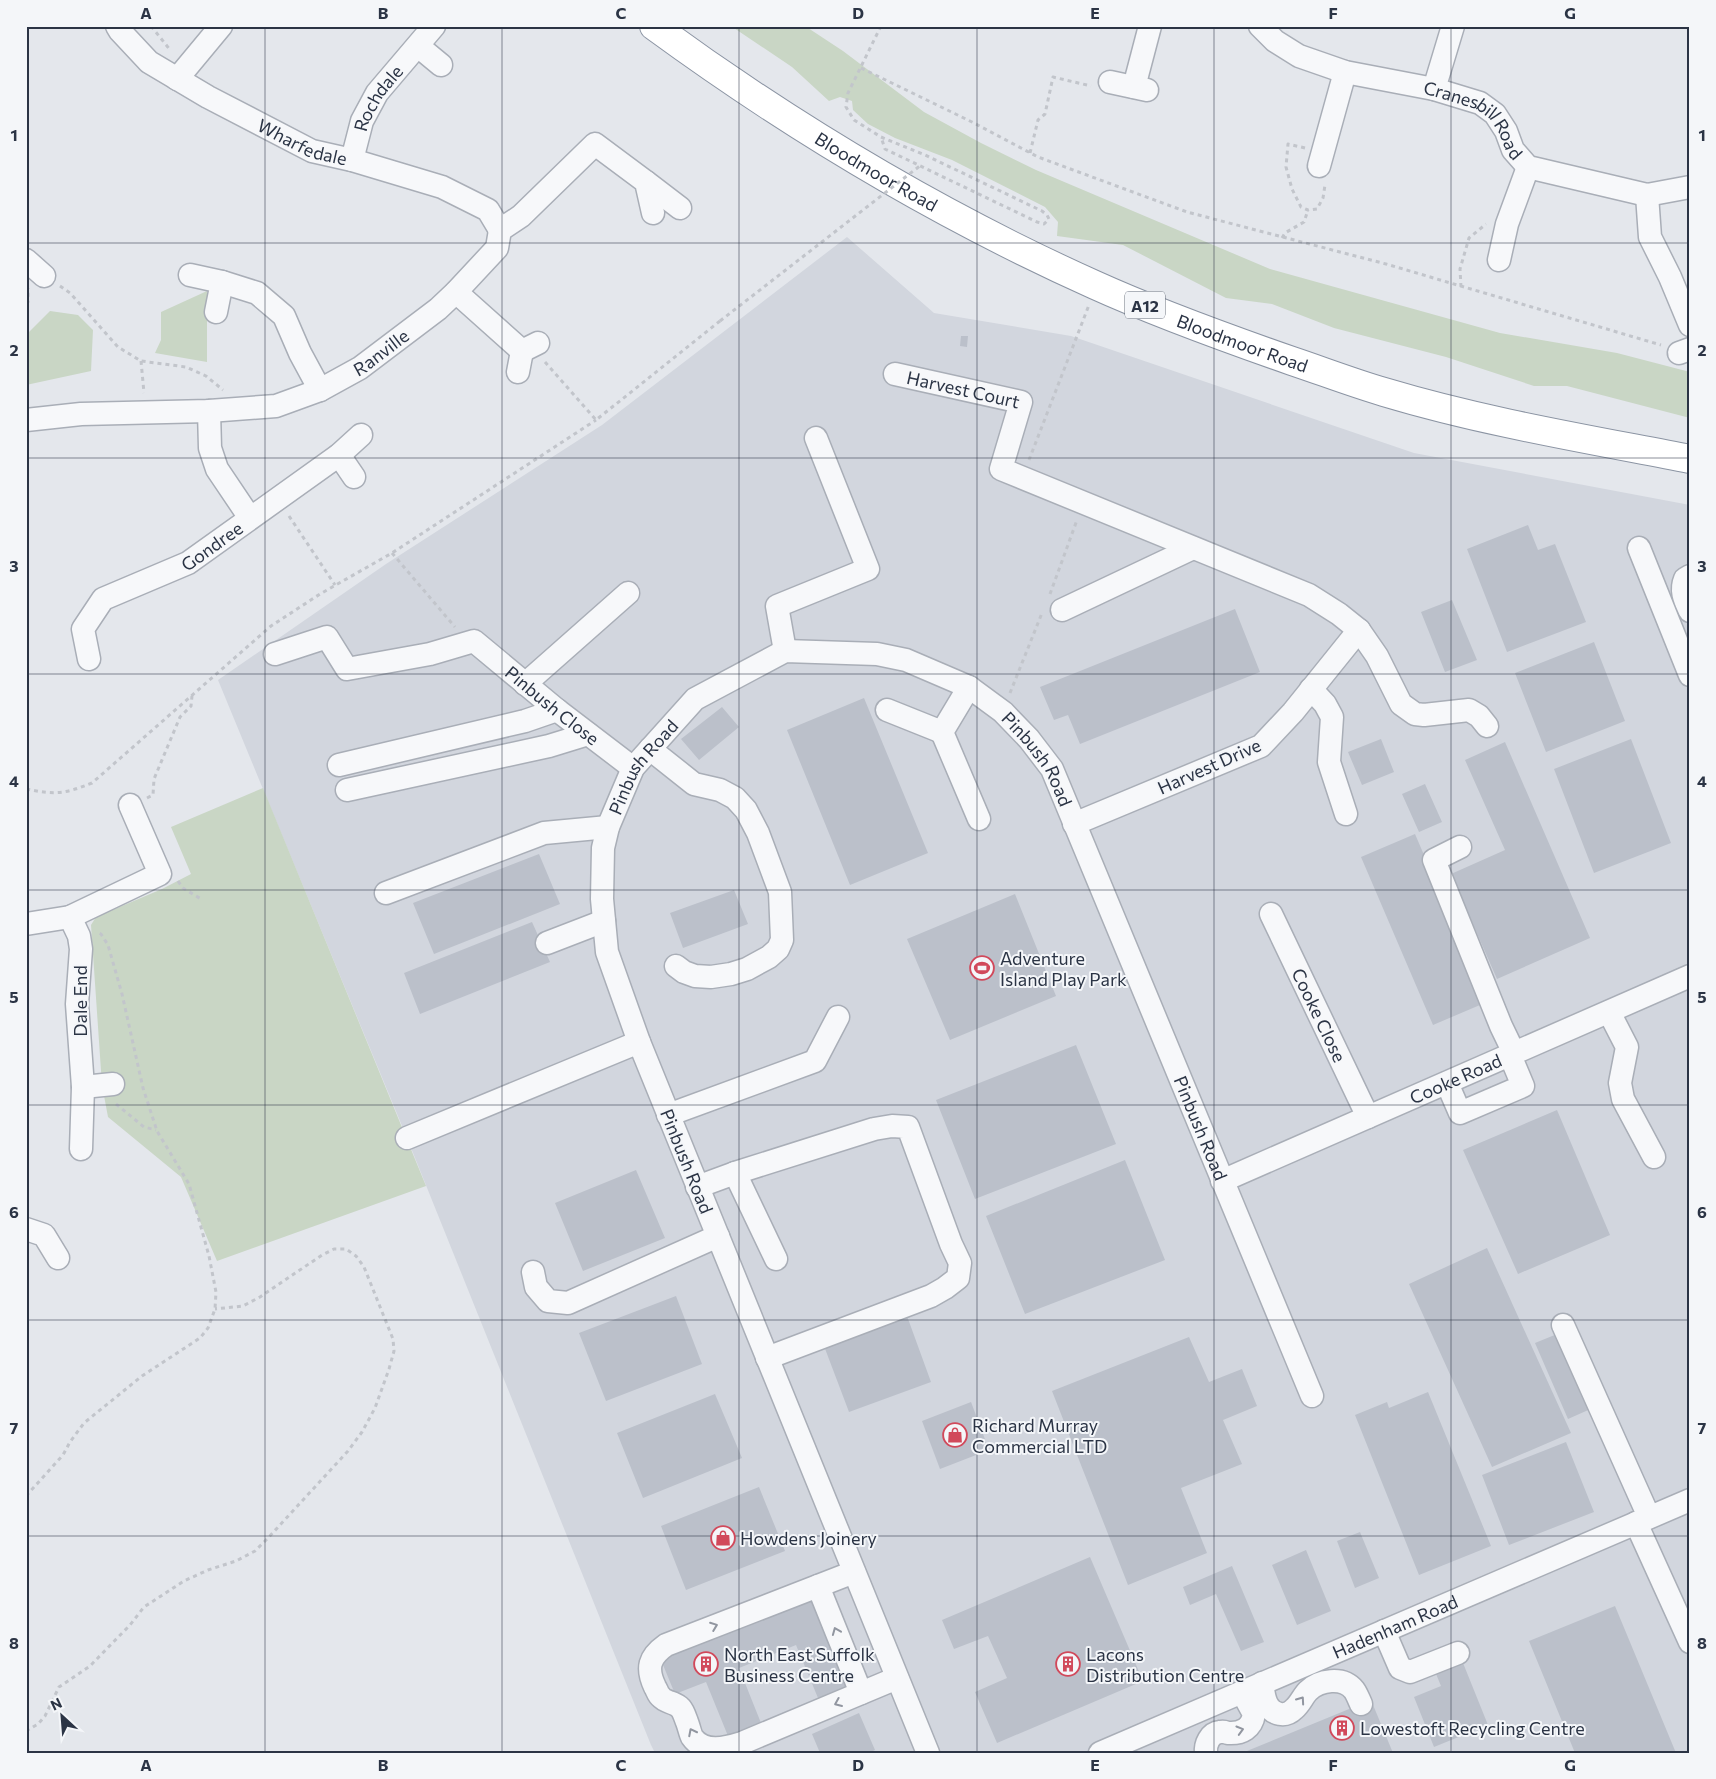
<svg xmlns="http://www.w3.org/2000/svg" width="1716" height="1779" viewBox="0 0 1716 1779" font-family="Commissioner,sans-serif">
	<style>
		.built { fill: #d2d6de }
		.green { fill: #c9d6c5 }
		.building { fill: #bbc0ca }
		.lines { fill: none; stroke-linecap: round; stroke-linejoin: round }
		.minor-casing { stroke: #a9aeb7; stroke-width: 25 }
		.highway-casing { stroke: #8b94a3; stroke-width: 30 }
		.path { stroke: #c2c5cb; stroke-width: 3; stroke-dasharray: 4 4; stroke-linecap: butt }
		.minor { stroke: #f7f8fa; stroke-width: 22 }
		.highway { stroke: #fff; stroke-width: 28 }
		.path-bridge { stroke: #c2c5cb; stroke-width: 3; stroke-dasharray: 4 4; stroke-linecap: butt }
		.oneway { stroke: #9196a0 }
		.grid { fill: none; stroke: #2b3445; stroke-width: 1; stroke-opacity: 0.55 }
		.labels { text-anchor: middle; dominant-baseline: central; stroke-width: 4; stroke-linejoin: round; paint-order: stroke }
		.shield { fill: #f4f6f9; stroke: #676e7b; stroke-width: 1 }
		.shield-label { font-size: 16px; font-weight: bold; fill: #2b3445 }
		.street-label { font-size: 18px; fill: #2b3445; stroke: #f4f6f9 }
		.poi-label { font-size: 18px; fill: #2b3445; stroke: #f4f6f9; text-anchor: start }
		.neatline { fill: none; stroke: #2b3445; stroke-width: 2 }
		.grid-label { font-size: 16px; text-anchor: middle; font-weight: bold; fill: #2b3445 }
	</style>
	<rect width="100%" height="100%" fill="#e4e7ec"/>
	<path class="built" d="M847 237 934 313 1071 336 1414 453 1690 505V1753H655L651 1745 407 1138 218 680 386 564 602 425Z"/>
	<path class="green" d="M731 26H805L843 51 924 112 981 143 1036 170 1270 269 1500 333 1617 353 1690 372V418L1567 386H1534L1446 357 1334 328 1272 304 1226 298 1123 245 1057 236 1058 222 1045 207 952 160 895 138 868 124 853 110 852 101 840 97 829 101 792 67Z
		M207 291V362L155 353 161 340V312Z
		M50 311 78 315 93 330 91 371 26 385V335Z
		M263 788 426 1186 217 1261 181 1177 108 1117 102 1085 91 925 96 917 162 889 191 874 171 827Z"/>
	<path class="building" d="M961 336H968L967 347 960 346Z
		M1528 525 1538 550 1555 544 1586 622 1507 652 1467 549Z
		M1452 600 1477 660 1445 672 1421 612Z
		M1235 609 1260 672 1080 744 1068 715 1054 720 1040 687Z
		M1594 642 1625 721 1546 752 1515 673Z
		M864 698 928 853 850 885 787 730Z
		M722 707 739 727 699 760 681 739Z
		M1381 739 1394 772 1362 785 1348 752Z
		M1631 739 1671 843 1594 873 1554 769Z
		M1505 742 1590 938 1497 979 1451 874 1505 850 1465 760Z
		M1425 784 1442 822 1419 832 1402 794Z
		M1415 834 1487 1002 1433 1025 1361 857Z
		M539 854 560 904 434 954 413 903Z
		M734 890 748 924 683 948 670 913Z
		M1015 894 1056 996 950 1040 907 939Z
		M532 922 550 962 420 1014 404 973Z
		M1076 1045 1116 1144 975 1199 936 1100Z
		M1557 1110 1610 1235 1518 1274 1463 1150Z
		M1125 1160 1165 1260 1025 1314 986 1216Z
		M636 1170 665 1238 583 1271 555 1203Z
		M1487 1248 1571 1433 1492 1467 1409 1284Z
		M676 1296 702 1364 606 1401 579 1333Z
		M907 1316 931 1382 849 1412 824 1346Z
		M1562 1332 1595 1407 1568 1419 1535 1343Z
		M1189 1337 1209 1382 1242 1369 1257 1406 1223 1420 1242 1464 1181 1488 1207 1553 1128 1585 1052 1391Z
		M1428 1392 1491 1546 1419 1575 1355 1415 1387 1402 1389 1408Z
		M715 1394 742 1458 643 1498 617 1433Z
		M971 1402 989 1450 940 1469 922 1421Z
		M1566 1442 1594 1512 1509 1545 1482 1475Z
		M759 1487 785 1551 686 1590 661 1526Z
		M1360 1532 1379 1578 1355 1588 1337 1541Z
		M1306 1550 1331 1611 1297 1625 1272 1565Z
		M1090 1557 1143 1681 997 1743 975 1692 1007 1678 988 1636 954 1649 942 1620Z
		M1232 1566 1264 1642 1241 1651 1216 1594 1190 1605 1183 1587Z
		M812 1599 847 1686 818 1698 796 1645 739 1668 761 1723 728 1736 706 1682 675 1694 661 1660Z
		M1615 1606 1676 1753H1575L1529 1641Z
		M1461 1658 1488 1725 1434 1747 1414 1697 1441 1686 1434 1669Z
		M1371 1700 1393 1753H1242Z
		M859 1713 875 1750 869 1753H820L812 1734Z"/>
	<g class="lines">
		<g class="minor-casing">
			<g id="minor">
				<path id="s1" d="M117 26 120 31 149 62 208 97 312 151 352 160 442 187 488 210 500 230"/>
				<path id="s2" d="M1260 26 1275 41 1299 56 1345 72 1434 89 1480 103 1495 114 1506 131 1513 150 1528 167 1647 195 1690 187"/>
				<path d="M418 46 441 65"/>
				<path d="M177 79 221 26"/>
				<path d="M1110 82 1147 90"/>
				<path d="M1134 87 1150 26"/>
				<path d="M1434 89 1453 26"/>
				<path id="s3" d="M352 160 362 121 377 93 434 26"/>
				<path d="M1319 166 1345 72"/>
				<path d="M646 182 680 208"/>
				<path d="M1647 195 1650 237 1670 277 1690 325"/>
				<path d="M26 260 44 276"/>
				<path d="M1499 260 1507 224 1528 167"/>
				<path d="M190 275 222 282 257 293 284 316 300 353 320 390"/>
				<path d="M456 292 522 351 538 343"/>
				<path d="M216 312 222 282"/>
				<path d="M1679 353 1690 349"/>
				<path d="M518 372 522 351"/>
				<path id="s4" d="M895 374 1021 402 1001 469 1309 595 1339 614 1359 630 1377 656 1401 704 1415 714 1424 715 1469 710 1479 716 1487 726"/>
				<path d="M209 411 210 448 217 469 250 518"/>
				<path id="s5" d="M26 420 81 414 209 411 276 406 320 390 360 368 438 309 456 292 497 248 500 230 521 216 595 144 646 182 653 213"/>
				<path d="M339 455 354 477"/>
				<path d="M1639 548 1690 675"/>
				<path d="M1690 576 1685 579C1680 591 1685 600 1690 611"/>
				<path d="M1062 610 1193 548"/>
				<path d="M785 651 777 606 868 569 816 438"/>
				<path id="s6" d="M275 654 327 637 347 669 430 654 474 641 557 710 633 768"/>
				<path id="s7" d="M89 659 83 629 103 599 188 563 339 455 361 435"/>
				<path d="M525 684 628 593"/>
				<path d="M969 687 942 732 979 819"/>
				<path d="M1311 689 1325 704 1332 717 1329 762 1346 814"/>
				<path d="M887 710 942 732"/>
				<path d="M650 749 694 784 720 790 735 798 746 810 758 833 780 892 782 940 778 949 769 957 747 969 731 974 711 977 695 976 684 972 676 966"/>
				<path d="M339 765 525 721 557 710"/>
				<path d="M347 790 549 746 588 734"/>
				<path d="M1074 824 1261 746 1293 712 1359 630"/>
				<path d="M1460 847 1434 860 1501 1026 1514 1053"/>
				<path d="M386 893 544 833 608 827"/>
				<path id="s8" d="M1271 914 1368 1117"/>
				<path d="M70 917 79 936 81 949 77 1004 83 1087 81 1149"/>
				<path d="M26 924 70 917 160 874 130 805"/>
				<path d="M547 943 604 921"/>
				<path d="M1609 1012 1627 1047 1620 1083 1623 1099 1654 1157"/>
				<path d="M1447 1083 1460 1113 1523 1086 1510 1055"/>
				<path d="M83 1087 113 1084"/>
				<path d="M668 1115 815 1061 838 1017"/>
				<path d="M407 1138 639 1042"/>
				<path d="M735 1173 874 1129 892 1126 908 1127 951 1244 960 1263 958 1278 945 1288 931 1296 767 1358"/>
				<path id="s9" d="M1222 1181 1690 976"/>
				<path d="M697 1187 735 1173 776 1259"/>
				<path d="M26 1229 44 1235 58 1258"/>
				<path d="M533 1272 536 1287 548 1301 568 1303 718 1236"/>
				<path d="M1563 1325 1649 1517"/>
				<path d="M1636 1523 1690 1642"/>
				<path d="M854 1572 666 1645C649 1657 646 1668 655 1687 657 1690 658 1695 661 1697 665 1702 673 1702 678 1706 683 1709 685 1717 687 1722 689 1727 690 1733 692 1737 704 1754 726 1748 742 1743L897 1678"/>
				<path d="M818 1586 861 1693"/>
				<path d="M1384 1631 1400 1668 1410 1672 1458 1653"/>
				<path d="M1262 1683C1264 1696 1265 1711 1280 1714 1286 1715 1290 1713 1294 1709 1300 1704 1303 1696 1308 1691 1319 1680 1343 1676 1354 1690 1357 1694 1359 1700 1361 1704"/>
				<path id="s10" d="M928 1753 639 1042 607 952 602 899 603 848 608 827 633 768 695 699 785 651 877 654 906 660 969 687 1003 712 1029 739 1052 769 1312 1396"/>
				<path id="s11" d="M1100 1753 1690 1500"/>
				<path d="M1206 1753C1205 1744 1210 1733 1220 1732 1224 1731 1225 1732 1228 1733 1242 1734 1252 1728 1254 1714L1242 1692"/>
			</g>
		</g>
		<g class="highway-casing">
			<g id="highway">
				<path id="s12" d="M654 26C792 127 939 215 1095 285 1159 314 1226 338 1292 361 1322 371 1353 383 1384 392 1484 422 1587 439 1690 459"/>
			</g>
		</g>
		<path class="path" d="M151 26 171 51
			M881 26 848 93 846 107 854 120 881 137 925 155 1042 211 1047 215 1049 219 1044 224 1037 222 885 149 881 137
			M861 68 972 122 1038 157 1187 212 1386 264 1661 345
			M1305 148 1288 144 1286 167 1292 189 1301 207 1308 210 1317 209 1323 198 1325 185
			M1030 153 1038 120 1045 114 1053 77 1091 86
			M1282 238 1285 233 1304 222 1308 210
			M60 286 70 293 118 347 141 361 186 367 206 376 223 390
			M1461 287 1460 269 1469 238 1486 224
			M26 304 28 302V288
			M141 361 144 393
			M545 362 596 420 720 321
			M1029 460 1089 305
			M289 516 335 585
			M392 553 455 627
			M1050 594 1077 520
			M1010 693 1042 613
			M26 789C56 795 64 794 92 783L271 626 320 594 392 553 596 420
			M147 798 153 795 154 779 180 717 191 706 192 696
			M178 881 183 888 201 899
			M116 1104 144 1127 156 1130
			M26 1496 63 1455 70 1442 84 1423 142 1376 200 1338 208 1328 215 1309 216 1292 209 1256 189 1184 157 1131 143 1088 122 994 108 945 101 934 99 933
			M26 1731 38 1724 45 1716 59 1687 90 1666 130 1625 144 1607 184 1581 208 1570 236 1561 255 1551 268 1538 348 1451 362 1432 375 1408 389 1369 394 1351 393 1339 364 1267 356 1256 346 1249H334L322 1255 260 1297 243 1306 215 1309"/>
		<use href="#minor" class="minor"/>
		<use href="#highway" class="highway"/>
		<path class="path-bridge" d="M720 321 921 165"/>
	</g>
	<defs><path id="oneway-chevron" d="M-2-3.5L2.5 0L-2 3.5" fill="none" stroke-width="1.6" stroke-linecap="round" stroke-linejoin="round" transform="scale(1.25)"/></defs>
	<g class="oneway">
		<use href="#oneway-chevron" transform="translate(714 1626) rotate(-21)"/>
		<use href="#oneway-chevron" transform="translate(836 1631) rotate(-112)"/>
		<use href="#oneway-chevron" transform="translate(1301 1700) rotate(-55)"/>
		<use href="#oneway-chevron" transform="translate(838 1703) rotate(157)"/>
		<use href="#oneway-chevron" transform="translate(1240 1730) rotate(-16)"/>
		<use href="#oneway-chevron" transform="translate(692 1732) rotate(-117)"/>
	</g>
	<path class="grid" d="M265 26V1753M502 26V1753M739 26V1753M977 26V1753M1214 26V1753M1451 26V1753M26 243H1690M26 458H1690M26 674H1690M26 890H1690M26 1105H1690M26 1320H1690M26 1536H1690"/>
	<defs>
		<g id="stadium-ring" transform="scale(1.25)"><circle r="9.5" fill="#f4f6f9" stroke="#d1495b" stroke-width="1.5"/><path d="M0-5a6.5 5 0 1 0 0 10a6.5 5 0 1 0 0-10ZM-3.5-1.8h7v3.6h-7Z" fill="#d1495b"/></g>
		<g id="shop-ring" transform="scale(1.25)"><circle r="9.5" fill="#f4f6f9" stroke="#d1495b" stroke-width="1.5"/><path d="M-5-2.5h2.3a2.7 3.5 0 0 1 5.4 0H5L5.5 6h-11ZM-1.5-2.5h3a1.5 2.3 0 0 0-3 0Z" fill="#d1495b"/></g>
		<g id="building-ring" transform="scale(1.25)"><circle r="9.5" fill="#f4f6f9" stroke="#d1495b" stroke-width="1.5"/><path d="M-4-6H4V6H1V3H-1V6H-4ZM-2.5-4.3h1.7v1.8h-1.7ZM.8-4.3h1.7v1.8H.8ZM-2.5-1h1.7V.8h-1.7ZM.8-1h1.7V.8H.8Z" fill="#d1495b"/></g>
	</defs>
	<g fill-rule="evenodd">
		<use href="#stadium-ring" x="982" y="968"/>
		<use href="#shop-ring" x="955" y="1435"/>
		<use href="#shop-ring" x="723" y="1538"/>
		<use href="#building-ring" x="706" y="1664"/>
		<use href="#building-ring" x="1068" y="1664"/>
		<use href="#building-ring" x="1342" y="1728"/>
	</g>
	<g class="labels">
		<rect class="shield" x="1125" y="291.5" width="40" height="27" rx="4"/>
		<g class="shield-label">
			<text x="1145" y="305">A12</text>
		</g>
		<g class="street-label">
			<text stroke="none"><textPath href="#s3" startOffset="68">Rochdale</textPath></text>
			<text stroke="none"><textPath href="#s2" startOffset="242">Cranesbill Road</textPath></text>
			<text stroke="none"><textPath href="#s1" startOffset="222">Wharfedale</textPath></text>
			<text stroke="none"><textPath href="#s12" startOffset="266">Bloodmoor Road</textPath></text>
			<text stroke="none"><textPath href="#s12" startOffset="671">Bloodmoor Road</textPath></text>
			<text stroke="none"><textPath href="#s5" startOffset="369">Ranville</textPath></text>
			<text stroke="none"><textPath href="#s4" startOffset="70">Harvest Court</textPath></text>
			<text stroke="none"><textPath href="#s7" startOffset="188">Gondree</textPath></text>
			<text stroke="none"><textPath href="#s6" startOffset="324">Pinbush Close</textPath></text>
			<text stroke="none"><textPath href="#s10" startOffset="1539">Pinbush Road</textPath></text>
			<text transform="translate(1209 766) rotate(-24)">Harvest Drive</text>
			<text stroke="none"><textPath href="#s10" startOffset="1059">Pinbush Road</textPath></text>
			<text transform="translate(80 1001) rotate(-90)">Dale End</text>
			<text stroke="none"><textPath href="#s8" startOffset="112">Cooke Close</textPath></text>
			<text stroke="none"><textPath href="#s9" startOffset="255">Cooke Road</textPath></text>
			<text stroke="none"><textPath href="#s10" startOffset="1944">Pinbush Road</textPath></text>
			<text transform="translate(687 1161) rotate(68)">Pinbush Road</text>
			<text stroke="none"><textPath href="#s11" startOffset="321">Hadenham Road</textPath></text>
		</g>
		<g class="poi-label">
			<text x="1000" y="958">Adventure<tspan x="1000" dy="21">Island Play Park</tspan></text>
			<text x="972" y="1425">Richard Murray<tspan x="972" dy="21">Commercial LTD</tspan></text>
			<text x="740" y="1538">Howdens Joinery</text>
			<text x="724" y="1654">North East Suffolk<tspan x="724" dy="21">Business Centre</tspan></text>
			<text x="1086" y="1654">Lacons<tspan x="1086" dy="21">Distribution Centre</tspan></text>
			<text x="1360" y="1728">Lowestoft Recycling Centre</text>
		</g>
	</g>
	<rect width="1716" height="1779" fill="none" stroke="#f4f6f9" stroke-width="55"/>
	<g transform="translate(62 1716) rotate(334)" stroke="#f4f6f9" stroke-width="4" paint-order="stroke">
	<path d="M0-4L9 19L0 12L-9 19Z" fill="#2b3445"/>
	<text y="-8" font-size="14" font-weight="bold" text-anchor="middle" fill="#2b3445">N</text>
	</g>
	<rect x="28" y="28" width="1660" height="1724" class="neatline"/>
	<g class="grid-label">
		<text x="146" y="19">A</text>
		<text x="383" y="19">B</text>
		<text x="621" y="19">C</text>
		<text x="858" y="19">D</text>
		<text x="1095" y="19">E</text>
		<text x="1333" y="19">F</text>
		<text x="1570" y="19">G</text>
		<text x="14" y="141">1</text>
		<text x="1702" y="141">1</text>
		<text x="14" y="356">2</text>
		<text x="1702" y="356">2</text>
		<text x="14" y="572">3</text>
		<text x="1702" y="572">3</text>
		<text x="14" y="787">4</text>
		<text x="1702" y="787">4</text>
		<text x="14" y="1003">5</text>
		<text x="1702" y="1003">5</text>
		<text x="14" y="1218">6</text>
		<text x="1702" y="1218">6</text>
		<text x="14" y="1434">7</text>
		<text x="1702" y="1434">7</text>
		<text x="14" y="1649">8</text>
		<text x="1702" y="1649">8</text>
		<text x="146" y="1771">A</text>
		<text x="383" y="1771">B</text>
		<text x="621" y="1771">C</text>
		<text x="858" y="1771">D</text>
		<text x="1095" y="1771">E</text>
		<text x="1333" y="1771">F</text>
		<text x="1570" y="1771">G</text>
	</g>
</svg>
